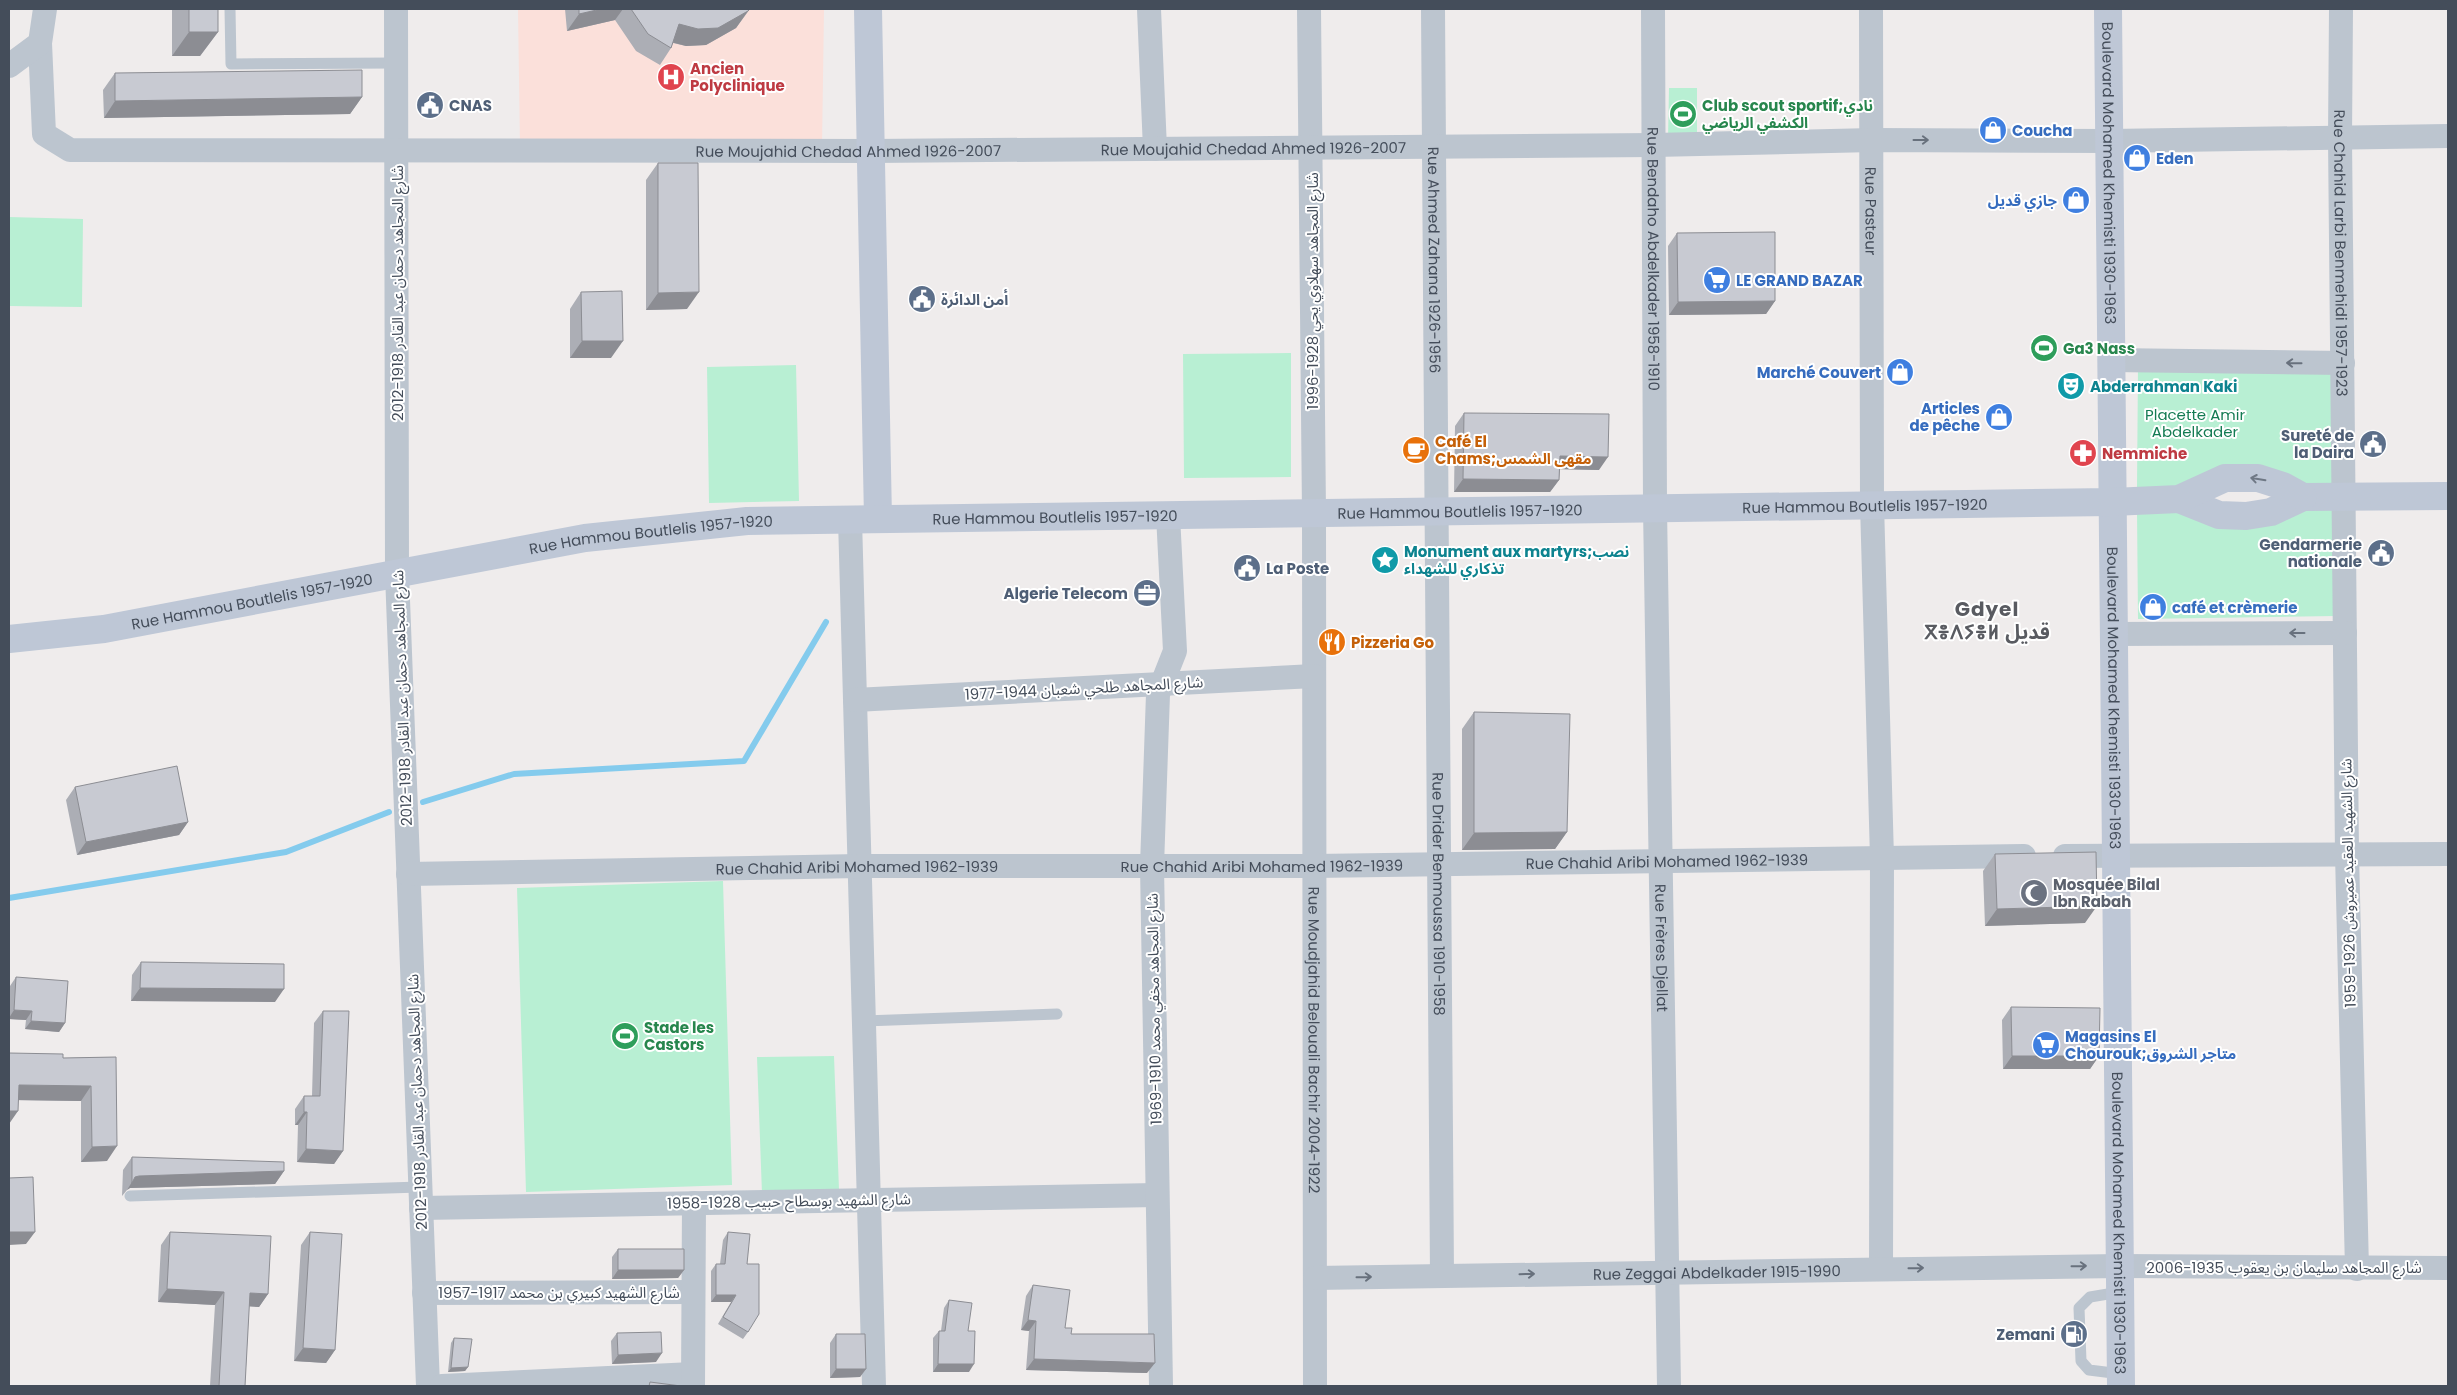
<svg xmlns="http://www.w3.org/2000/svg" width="2457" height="1395" viewBox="0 0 2457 1395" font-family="Poppins,'Noto Sans Arabic','Noto Sans Tifinagh',sans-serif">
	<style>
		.medical { fill: #fbe0da }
		.green { fill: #b8efd3 }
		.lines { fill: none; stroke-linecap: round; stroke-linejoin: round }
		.stream { stroke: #84cbed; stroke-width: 6 }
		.lane { stroke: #bcc5cf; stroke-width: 11 }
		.street { stroke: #bcc5cf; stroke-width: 24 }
		.secondary { stroke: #bec7d6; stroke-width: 28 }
		.wall { fill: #acaeb5 }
		.shaded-wall { fill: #8c8d93 }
		.building { fill: #c8cad2; stroke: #8c8d93 }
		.oneway { stroke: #68717d }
		.oneway2 { stroke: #6f7885 }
		.labels { text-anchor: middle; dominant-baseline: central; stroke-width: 4; stroke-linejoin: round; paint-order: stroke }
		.health-label { font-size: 15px; font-weight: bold; fill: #be3a42; stroke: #fff; text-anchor: start }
		.service-label { font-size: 15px; font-weight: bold; fill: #4e5e75; stroke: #fff; text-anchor: end }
		.leisure-label { font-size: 15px; font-weight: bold; fill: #27864d; stroke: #fff; text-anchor: start }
		.shop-label { font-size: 15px; font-weight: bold; fill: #366cbe; stroke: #fff; text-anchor: start }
		.street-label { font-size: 15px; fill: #444d5a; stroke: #fff }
		.culture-label { font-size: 15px; font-weight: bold; fill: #0d838f; stroke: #fff; text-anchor: start }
		.park-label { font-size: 15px; fill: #147b53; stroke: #fff }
		.food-label { font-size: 15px; font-weight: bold; fill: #c56008; stroke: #fff; text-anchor: start }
		.worship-label { font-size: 15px; font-weight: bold; fill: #5b616d; stroke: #fff; text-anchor: start }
		.district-label { font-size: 20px; font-weight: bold; letter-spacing: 1px; fill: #595b61; stroke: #fff }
	</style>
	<rect width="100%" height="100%" fill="#efecec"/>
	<path class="medical" d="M518 9H824L822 146H520Z"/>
	<path class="green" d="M1669 88H1697V140L1668 139Z
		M9 217 83 219 82 307 9 306Z
		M1291 353V477L1184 478 1183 354Z
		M796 365 799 501 709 503 707 367Z
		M2138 366 2337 367 2338 488H2137Z
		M2306 508 2337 509 2335 616 2138 619 2137 510Z
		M723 881 732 1185 526 1192 517 888Z
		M834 1056 839 1190 762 1194 757 1057Z"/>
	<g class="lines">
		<path class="stream" d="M423 802 514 774 744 761 826 622
			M9 898 286 852 389 812"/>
		<path class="lane" d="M230 9 231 64 396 63
			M864 1021 1057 1014
			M130 1196 420 1187
			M2120 1292 2090 1297 2079 1308 2081 1361 2089 1370 2121 1374"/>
		<g class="street">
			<path d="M396 9 397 574 428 1386"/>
			<path d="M1149 9 1155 149"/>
			<path id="s1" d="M1309 9 1314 513 1315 1386"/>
			<path id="s2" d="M1433 9 1442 1276"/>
			<path id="s3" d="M1653 9 1655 508 1669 1386"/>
			<path id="s4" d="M1871 9 1872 504 1882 858 1881 1269"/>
			<path id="s5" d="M2341 9 2340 138 2347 854 2357 1269"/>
			<path id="s6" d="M40 43 44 134 70 150 871 151 1654 145 1873 140 2110 141 2448 136"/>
			<path d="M9 66 40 43 45 9"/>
			<path d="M2111 360 2343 363"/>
			<path d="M850 519 874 1386"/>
			<path d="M2113 634 2345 633"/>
			<path d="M855 700 1314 676"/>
			<path d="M2065 856 2448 854"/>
			<path id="s7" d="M408 874 860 866H1314L2024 856"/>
			<path d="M421 1208 1157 1195"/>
			<path id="s8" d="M1315 1278 2120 1266 2448 1268"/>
			<path d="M424 1293 693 1292"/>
			<path d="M442 1386 693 1374"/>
			<path d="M693 1386 694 1203"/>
			<path d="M1161 1386 1152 866 1158 694 1175 651 1168 515"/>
		</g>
		<g class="secondary">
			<path d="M868 9 878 519"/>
			<path id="s9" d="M2108 9 2121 1386"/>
			<path d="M2179 499 2219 515 2246 516 2271 512 2303 497 2448 496"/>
			<path id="s10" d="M9 639 104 629 585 538 747 521 2112 502 2179 499 2225 478H2258L2283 486 2303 497"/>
		</g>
	</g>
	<path class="wall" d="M172 9H218V32L200 56H172Z
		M565 9H750L736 28 706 45 686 46 673 43 671 48 660 65 636 51 615 20 567 31Z
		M115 73 362 97 350 114 104 118 103 90Z
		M658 163 687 309 646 310V180Z
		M1677 233 1775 301 1766 314 1669 315 1668 246Z
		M581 292 611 358H570V309Z
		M1464 413 1599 470 1560 469 1559 480 1550 492H1454L1455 426Z
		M1474 712 1567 832 1555 849 1462 850V729Z
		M75 787 188 822 179 835 77 855 66 800Z
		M1995 854 2085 923 1985 926 1983 871Z
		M141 962 275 1002 131 1001 132 975Z
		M16 977 65 1023 59 1032 25 1029 26 1020 9 1019 10 986Z
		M2011 1007 2099 1056 2090 1069H2003L2002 1020Z
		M323 1011 343 1151 334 1164 297 1162 298 1125H295V1109L304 1096H312L314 1023Z
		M9 1053 63 1058 116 1057 107 1161 81 1162V1101L19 1100Z
		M132 1157 284 1171 275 1184 130 1188 127 1190 122 1196 123 1170Z
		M170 1232 268 1294 259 1307 249 1306 245 1386H210L215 1305 158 1302 161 1245Z
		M310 1232 335 1350 326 1363 294 1361 301 1245Z
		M728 1232 747 1264 748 1332 743 1339 718 1324 731 1302H711V1271L716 1264H720L723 1240Z
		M618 1249 684 1270 678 1278 612 1279V1257Z
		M1033 1285 1065 1328 1071 1334 1147 1373 1026 1370 1029 1331 1021 1330 1026 1296Z
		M949 1300 968 1331 969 1372H933V1338L939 1331H941L944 1308Z
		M617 1333 656 1362 612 1364 611 1341Z
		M836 1334 866 1369 860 1377 830 1378V1343Z
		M454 1338 468 1367 465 1371 448 1372 451 1343Z"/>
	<path class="shaded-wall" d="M601 9H623L615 20 567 31 579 14Z
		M748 11 736 28 706 45 686 46 667 41 679 24Z
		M189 32H218L200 56H172Z
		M362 97 350 114 104 118 115 101Z
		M699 292 687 309 646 310 658 293Z
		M1775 301 1766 314 1669 315 1678 302Z
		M582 341H623L611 358H570Z
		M1560 456 1608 457 1599 470 1551 469Z
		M1463 479 1559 480 1550 492H1454Z
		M188 822 179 835 77 855 86 842Z
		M1567 832 1555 849 1462 850 1474 833Z
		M2097 906 2085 923 1985 926 1997 909Z
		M140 988 284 989 275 1002 131 1001Z
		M14 1010 32 1011 26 1020 9 1019V1018Z
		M31 1021 65 1023 59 1032 25 1029Z
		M2012 1056H2099L2090 1069H2003Z
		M19 1085 91 1086 81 1101 9 1100Z
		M9 1111H18L9 1124Z
		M304 1112H307L298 1125H295Z
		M117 1146 107 1161 81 1162 92 1147Z
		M306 1149 343 1151 334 1164 297 1162Z
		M284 1171 275 1184 130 1188 127 1190 135 1177 139 1176Z
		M9 1232H35L26 1244 9 1245Z
		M618 1270H684L678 1278 612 1279Z
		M167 1289 224 1292 215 1305 158 1302Z
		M250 1293 268 1294 259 1307 241 1306Z
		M716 1295H736L731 1302H711Z
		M1028 1320 1036 1321 1029 1331 1021 1330Z
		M303 1348 335 1350 326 1363 294 1361Z
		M662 1353 656 1362 612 1364 618 1355Z
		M1034 1359 1155 1363 1147 1373 1026 1370Z
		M938 1364H974L969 1372H933Z
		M468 1367 465 1371 448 1372 451 1368Z
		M836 1369H866L860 1377 830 1378Z"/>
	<path class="building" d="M189 9H218V32H189Z
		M579 9H601L579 14Z
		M631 9H750L748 11 718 28 698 29 679 24 671 48 648 34Z
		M362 70V97L115 101V73Z
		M658 163H698L699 292 658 293Z
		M1775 232V301L1678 302 1677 233Z
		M622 291 623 341H582L581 292Z
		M1464 413 1609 414 1608 457 1560 456 1559 480 1463 479Z
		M1474 712 1570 714 1567 832 1474 833Z
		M177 766 188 822 86 842 75 787Z
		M2096 852 2097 906 1997 909 1995 854Z
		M141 962 284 964V989L140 988Z
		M16 977 68 981 65 1023 31 1021 32 1011 14 1010Z
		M2011 1007 2100 1008 2099 1056H2012Z
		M323 1011H349L343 1151 306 1149 307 1112H304V1096H320Z
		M9 1053 63 1054V1058L116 1057 117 1146 92 1147 91 1086 19 1085 18 1111H9Z
		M132 1157 284 1162V1171L139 1176 135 1177 132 1183Z
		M33 1177 35 1232H9V1178Z
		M170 1232 271 1236 268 1294 250 1293 245 1386H219L224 1292 167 1289Z
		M310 1232 342 1234 335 1350 303 1348Z
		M728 1232 750 1234 747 1264H759V1314L748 1332 723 1317 736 1295H716V1264H725Z
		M618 1249H684V1270H618Z
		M1033 1285 1070 1290 1065 1328H1072L1071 1334H1154L1155 1363 1034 1359 1036 1321 1028 1320Z
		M949 1300 972 1303 968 1331H975L974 1364H938L939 1331H945Z
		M661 1332 662 1353 618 1355 617 1333Z
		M836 1334H865L866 1369H836Z
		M454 1338 472 1339 468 1367 451 1368Z
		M650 1382 681 1386H649Z"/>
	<defs><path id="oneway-shaft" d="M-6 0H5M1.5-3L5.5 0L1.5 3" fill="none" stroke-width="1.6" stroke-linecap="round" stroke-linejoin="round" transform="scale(1.25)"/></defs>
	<g class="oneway">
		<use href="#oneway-shaft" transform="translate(1921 140)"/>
		<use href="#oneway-shaft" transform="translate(2294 363) rotate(-179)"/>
		<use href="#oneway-shaft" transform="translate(2297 633) rotate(180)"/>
		<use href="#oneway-shaft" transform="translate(2079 1266) rotate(-1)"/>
		<use href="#oneway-shaft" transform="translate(1916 1268) rotate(-1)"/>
		<use href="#oneway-shaft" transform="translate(1527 1274) rotate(-1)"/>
		<use href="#oneway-shaft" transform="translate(1364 1277) rotate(-1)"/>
	</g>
	<use class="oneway2" href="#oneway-shaft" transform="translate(2258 479) rotate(-171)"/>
	<defs>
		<g id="hospital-disc" transform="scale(1.4375)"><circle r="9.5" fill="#e0444e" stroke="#fff"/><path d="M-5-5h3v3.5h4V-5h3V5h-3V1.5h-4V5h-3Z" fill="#fff"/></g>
		<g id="civic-disc" transform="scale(1.4375)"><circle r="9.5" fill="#5c6f8a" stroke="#fff"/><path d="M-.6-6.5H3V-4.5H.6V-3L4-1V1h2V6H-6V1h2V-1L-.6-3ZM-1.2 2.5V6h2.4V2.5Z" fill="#fff"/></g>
		<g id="stadium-disc" transform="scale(1.4375)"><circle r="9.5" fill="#2e9e5b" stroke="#fff"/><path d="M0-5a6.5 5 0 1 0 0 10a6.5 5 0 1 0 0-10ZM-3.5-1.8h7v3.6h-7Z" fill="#fff"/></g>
		<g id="shop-disc" transform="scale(1.4375)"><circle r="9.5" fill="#3f7fe0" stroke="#fff"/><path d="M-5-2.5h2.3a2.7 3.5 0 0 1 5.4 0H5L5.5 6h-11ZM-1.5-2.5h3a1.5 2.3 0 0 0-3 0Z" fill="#fff"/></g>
		<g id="supermarket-disc" transform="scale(1.4375)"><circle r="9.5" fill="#3f7fe0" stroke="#fff"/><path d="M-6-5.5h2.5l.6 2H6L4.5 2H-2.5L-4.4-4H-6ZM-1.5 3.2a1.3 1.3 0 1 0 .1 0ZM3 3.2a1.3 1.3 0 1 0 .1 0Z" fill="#fff"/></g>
		<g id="theatre-disc" transform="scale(1.4375)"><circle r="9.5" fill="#0f9aa8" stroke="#fff"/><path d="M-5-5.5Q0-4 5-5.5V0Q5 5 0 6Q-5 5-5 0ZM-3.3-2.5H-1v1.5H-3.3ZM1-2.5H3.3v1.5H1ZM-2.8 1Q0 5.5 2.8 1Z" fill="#fff"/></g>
		<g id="cafe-disc" transform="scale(1.4375)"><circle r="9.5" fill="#e8710a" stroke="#fff"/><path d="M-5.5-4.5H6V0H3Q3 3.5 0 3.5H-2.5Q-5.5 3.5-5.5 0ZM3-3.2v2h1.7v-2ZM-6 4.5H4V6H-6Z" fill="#fff"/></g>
		<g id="pharmacy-disc" transform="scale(1.4375)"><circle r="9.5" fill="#e0444e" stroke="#fff"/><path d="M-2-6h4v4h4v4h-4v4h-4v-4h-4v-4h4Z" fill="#fff"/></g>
		<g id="sight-disc" transform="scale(1.4375)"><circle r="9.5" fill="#0f9aa8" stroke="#fff"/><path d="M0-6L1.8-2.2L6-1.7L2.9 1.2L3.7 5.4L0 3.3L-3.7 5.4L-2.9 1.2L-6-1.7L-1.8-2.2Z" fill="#fff"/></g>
		<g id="office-disc" transform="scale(1.4375)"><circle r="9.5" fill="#5c6f8a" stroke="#fff"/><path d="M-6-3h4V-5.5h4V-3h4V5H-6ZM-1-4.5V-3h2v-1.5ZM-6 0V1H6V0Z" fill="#fff"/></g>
		<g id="restaurant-disc" transform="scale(1.4375)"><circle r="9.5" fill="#e8710a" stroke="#fff"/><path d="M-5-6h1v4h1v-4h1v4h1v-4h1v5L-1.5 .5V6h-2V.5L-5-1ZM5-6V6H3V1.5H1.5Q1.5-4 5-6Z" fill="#fff"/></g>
		<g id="mosque-disc" transform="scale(1.4375)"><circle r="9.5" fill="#6b7280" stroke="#fff"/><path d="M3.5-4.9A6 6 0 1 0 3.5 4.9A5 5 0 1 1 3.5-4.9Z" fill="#fff"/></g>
		<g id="fuel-disc" transform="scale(1.4375)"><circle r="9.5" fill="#5c6f8a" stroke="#fff"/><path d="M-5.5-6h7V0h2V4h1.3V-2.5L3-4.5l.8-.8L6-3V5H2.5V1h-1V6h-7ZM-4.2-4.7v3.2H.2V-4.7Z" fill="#fff"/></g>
	</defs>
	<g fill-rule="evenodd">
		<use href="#hospital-disc" x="671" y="77"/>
		<use href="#civic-disc" x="430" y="105"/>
		<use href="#stadium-disc" x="1683" y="114"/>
		<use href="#shop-disc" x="1993" y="130"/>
		<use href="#shop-disc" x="2137" y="158"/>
		<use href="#shop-disc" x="2076" y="200"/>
		<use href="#supermarket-disc" x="1717" y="280"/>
		<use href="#civic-disc" x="922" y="299"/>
		<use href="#stadium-disc" x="2044" y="348"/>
		<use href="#shop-disc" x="1900" y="372"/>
		<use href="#theatre-disc" x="2071" y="386"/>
		<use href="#shop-disc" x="1999" y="417"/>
		<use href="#civic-disc" x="2373" y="444"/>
		<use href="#cafe-disc" x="1416" y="450"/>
		<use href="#pharmacy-disc" x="2083" y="453"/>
		<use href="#civic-disc" x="2381" y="553"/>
		<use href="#sight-disc" x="1385" y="560"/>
		<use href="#civic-disc" x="1247" y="568"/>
		<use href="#office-disc" x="1147" y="593"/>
		<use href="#shop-disc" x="2153" y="607"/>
		<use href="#restaurant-disc" x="1332" y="642"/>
		<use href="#mosque-disc" x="2034" y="893"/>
		<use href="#stadium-disc" x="625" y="1036"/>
		<use href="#supermarket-disc" x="2046" y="1045"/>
		<use href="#fuel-disc" x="2074" y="1334"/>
	</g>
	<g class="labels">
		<g class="health-label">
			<text x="690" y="68">Ancien<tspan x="690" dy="17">Polyclinique</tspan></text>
			<text x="2102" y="453">Nemmiche</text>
		</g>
		<g class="service-label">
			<text x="449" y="105" text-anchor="start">CNAS</text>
			<text x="941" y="299" text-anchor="start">أمن الدائرة</text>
			<text x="2354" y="435">Sureté de<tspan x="2354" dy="17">la Daira</tspan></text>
			<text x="2362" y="544">Gendarmerie<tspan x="2362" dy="17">nationale</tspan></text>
			<text x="1266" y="568" text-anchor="start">La Poste</text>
			<text x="1128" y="593">Algerie Telecom</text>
			<text x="2055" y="1334">Zemani</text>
		</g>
		<g class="leisure-label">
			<text x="1702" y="105">Club scout sportif;نادي<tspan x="1702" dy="17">الكشفي الرياضي</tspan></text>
			<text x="2063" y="348">Ga3 Nass</text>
			<text x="644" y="1027">Stade les<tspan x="644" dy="17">Castors</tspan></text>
		</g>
		<g class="shop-label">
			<text x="2012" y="130">Coucha</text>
			<text x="2156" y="158">Eden</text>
			<text x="2057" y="200" text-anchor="end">جازي قديل</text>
			<text x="1736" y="280">LE GRAND BAZAR</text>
			<text x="1881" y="372" text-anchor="end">Marché Couvert</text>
			<text x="1980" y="408" text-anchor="end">Articles<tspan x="1980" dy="17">de pêche</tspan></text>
			<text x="2172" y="607">café et crèmerie</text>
			<text x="2065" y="1036">Magasins El<tspan x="2065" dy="17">Chourouk;متاجر الشروق</tspan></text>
		</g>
		<g class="street-label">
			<text stroke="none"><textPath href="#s6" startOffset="1305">Rue Moujahid Chedad Ahmed 1926-2007</textPath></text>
			<text stroke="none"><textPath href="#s6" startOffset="900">Rue Moujahid Chedad Ahmed 1926-2007</textPath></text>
			<text stroke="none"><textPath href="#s9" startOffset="164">Boulevard Mohamed Khemisti 1930-1963</textPath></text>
			<text stroke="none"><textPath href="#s4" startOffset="202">Rue Pasteur</textPath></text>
			<text stroke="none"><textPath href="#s5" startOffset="244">Rue Chahid Larbi Benmehidi 1957-1923</textPath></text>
			<text stroke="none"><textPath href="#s3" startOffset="250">Rue Bendaho Abdelkader 1958-1910</textPath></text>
			<text stroke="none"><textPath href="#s2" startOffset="251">Rue Ahmed Zahana 1926-1956</textPath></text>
			<text transform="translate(1312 291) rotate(-90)">شارع المجاهد سهلاوي يحي 1928-1996</text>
			<text transform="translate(397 293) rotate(-90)">شارع المجاهد دحمان عبد القادر 1918-2012</text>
			<text stroke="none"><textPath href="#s10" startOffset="1866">Rue Hammou Boutlelis 1957-1920</textPath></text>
			<text stroke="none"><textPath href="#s10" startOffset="1461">Rue Hammou Boutlelis 1957-1920</textPath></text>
			<text stroke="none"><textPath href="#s10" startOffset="1056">Rue Hammou Boutlelis 1957-1920</textPath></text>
			<text stroke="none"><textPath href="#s10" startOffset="651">Rue Hammou Boutlelis 1957-1920</textPath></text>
			<text stroke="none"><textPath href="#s10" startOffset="246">Rue Hammou Boutlelis 1957-1920</textPath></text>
			<text transform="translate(1084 688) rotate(-3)">شارع المجاهد طلحي شعبان 1944-1977</text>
			<text transform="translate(402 698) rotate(-92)">شارع المجاهد دحمان عبد القادر 1918-2012</text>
			<text stroke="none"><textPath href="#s9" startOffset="689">Boulevard Mohamed Khemisti 1930-1963</textPath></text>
			<text stroke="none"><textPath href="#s7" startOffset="1259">Rue Chahid Aribi Mohamed 1962-1939</textPath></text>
			<text stroke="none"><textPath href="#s7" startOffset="854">Rue Chahid Aribi Mohamed 1962-1939</textPath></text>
			<text stroke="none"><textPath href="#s7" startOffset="449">Rue Chahid Aribi Mohamed 1962-1939</textPath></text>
			<text transform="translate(2348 883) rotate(-91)">شارع الشهيد العقيد عميروش 1926-1959</text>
			<text stroke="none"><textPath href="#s2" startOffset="885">Rue Drider Benmoussa 1910-1958</textPath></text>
			<text stroke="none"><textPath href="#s3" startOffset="939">Rue Frères Djellat</textPath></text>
			<text transform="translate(1154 1009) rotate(-91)">شارع المجاهد مخفي محمد 1910-1969</text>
			<text stroke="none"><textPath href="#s1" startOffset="1031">Rue Moudjahid Belouali Bachir 2004-1922</textPath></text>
			<text transform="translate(417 1102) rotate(-92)">شارع المجاهد دحمان عبد القادر 1918-2012</text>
			<text transform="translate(789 1201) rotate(-1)">شارع الشهيد بوسطاح حبيب 1928-1958</text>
			<text stroke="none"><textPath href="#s9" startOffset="1214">Boulevard Mohamed Khemisti 1930-1963</textPath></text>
			<text x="2284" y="1267">شارع المجاهد سليمان بن يعقوب 1935-2006</text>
			<text stroke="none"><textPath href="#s8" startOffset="402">Rue Zeggai Abdelkader 1915-1990</textPath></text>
			<text x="559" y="1292">شارع الشهيد كبيري بن محمد 1917-1957</text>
		</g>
		<g class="culture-label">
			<text x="2090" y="386">Abderrahman Kaki</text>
			<text x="1404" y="551">Monument aux martyrs;نصب<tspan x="1404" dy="17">تذكاري للشهداء</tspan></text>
		</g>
		<g class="park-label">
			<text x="2195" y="414">Placette Amir<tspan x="2195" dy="17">Abdelkader</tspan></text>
		</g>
		<g class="food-label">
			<text x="1435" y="441">Café El<tspan x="1435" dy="17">Chams;مقهى الشمس</tspan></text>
			<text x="1351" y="642">Pizzeria Go</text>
		</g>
		<g class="worship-label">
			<text x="2053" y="884">Mosquée Bilal<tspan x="2053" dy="17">Ibn Rabah</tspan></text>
		</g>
		<g class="district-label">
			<text x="1987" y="609">Gdyel<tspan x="1987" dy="23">ⴳⴻⴷⵢⴻⵍ قديل</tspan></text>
		</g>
	</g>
	<rect width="2457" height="1395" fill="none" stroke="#444d5a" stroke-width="20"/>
</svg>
